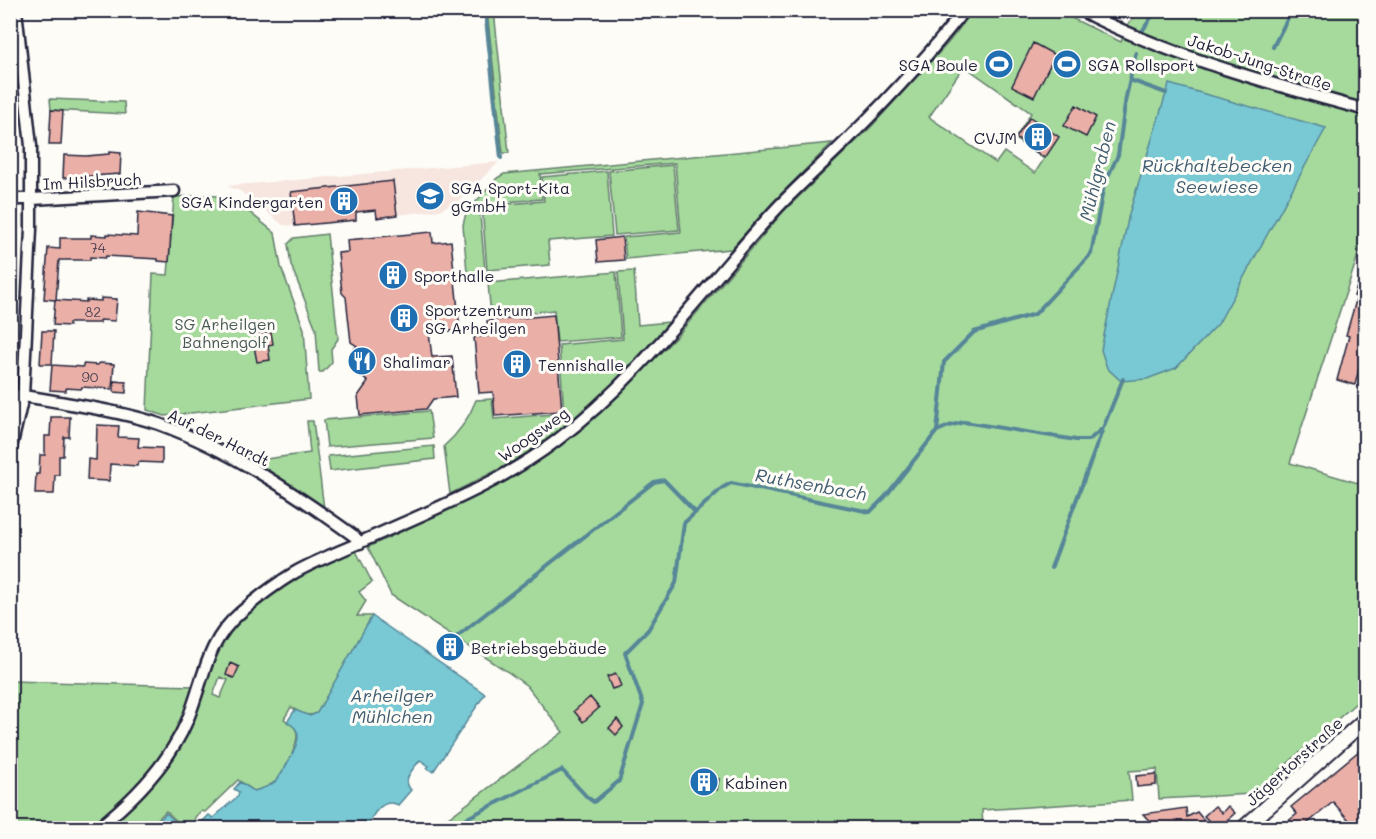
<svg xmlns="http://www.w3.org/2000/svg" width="1376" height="839" viewBox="0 0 1376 839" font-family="Mali,sans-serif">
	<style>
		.built { fill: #f7e5df }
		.green { fill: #a5da9c; stroke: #647e6c; stroke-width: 1.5; fill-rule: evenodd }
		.water { fill: #79c9d5; stroke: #568697; stroke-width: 1.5 }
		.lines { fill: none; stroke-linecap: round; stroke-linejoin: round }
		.stream { stroke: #568697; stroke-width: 4 }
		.building { fill: #eab0a8; stroke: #22223b; stroke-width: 1.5 }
		.street-casing { stroke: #22223b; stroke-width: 15 }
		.secondary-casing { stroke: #22223b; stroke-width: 18 }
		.street { stroke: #fdfcf7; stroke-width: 10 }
		.secondary { stroke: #fdfcf7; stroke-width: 14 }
		.labels { text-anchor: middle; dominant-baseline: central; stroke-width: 6; stroke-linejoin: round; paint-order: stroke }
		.number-label { font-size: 14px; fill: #544656 }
		.street-label { font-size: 16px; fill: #22223b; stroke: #fdfcf7 }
		.poi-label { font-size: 16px; fill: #22223b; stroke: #fdfcf7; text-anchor: start }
		.park-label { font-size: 16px; fill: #495958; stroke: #fdfcf7 }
		.water-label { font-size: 18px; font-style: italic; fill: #405c71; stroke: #fdfcf7 }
	</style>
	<rect width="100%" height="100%" fill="#fdfcf7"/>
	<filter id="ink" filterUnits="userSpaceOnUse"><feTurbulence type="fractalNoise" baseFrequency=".0167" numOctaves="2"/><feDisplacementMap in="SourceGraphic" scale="12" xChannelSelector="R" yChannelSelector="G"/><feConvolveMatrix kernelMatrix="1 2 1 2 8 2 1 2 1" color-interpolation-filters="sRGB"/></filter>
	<g filter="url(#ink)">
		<path class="built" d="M499 162 461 199 440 210 397 215 393 181 291 193 295 226 283 225 240 191 227 186Z"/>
		<path class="green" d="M487 11H494L509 153H503Z
			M973 11H1057L1121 42 1128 24 1140 11H1365V234L1290 463 1365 485V695L1253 794 1159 799 1157 769 1129 771 1132 800 982 810 983 828H435L563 732 527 686 508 672 391 595 368 547 445 511 517 474 560 446 618 396 677 336 783 212 872 126 948 43ZM964 66 1031 113 1015 139 1044 159 1035 173 1004 152 996 163 929 117Z
			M50 99 124 102 125 114 51 110Z
			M832 143 772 203 731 249 626 259 624 237 681 232 675 163 540 174 542 199 479 204 485 270 467 272 463 225 466 213 497 178 504 174Z
			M673 165 679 230 615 235 609 171Z
			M607 171 612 236 548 241 550 265 487 270 482 206 544 201 542 177Z
			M212 195 237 202 275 233 281 267 304 329 309 399 165 416 147 410 153 274 168 275 174 197Z
			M327 234 338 339 331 349 332 362 323 372H319L316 329 291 265 288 244 294 238Z
			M634 271 638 325 670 322 664 331C629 368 594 404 554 435 522 459 485 476 450 494L444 446C458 434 469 418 476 400L492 399 494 419 564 413 559 345 623 339 618 272Z
			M616 272 621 337 557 342 554 310 491 316 488 283Z
			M429 411 433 438 327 447 324 420Z
			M307 421H313L324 509 296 488 251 461 310 453Z
			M434 446 435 459 330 471 328 456Z
			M355 549 372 582 359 592 366 601 357 616H372L317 713C307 718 300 713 291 707L284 719C287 721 293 724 295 728 303 738 284 773 276 781 269 787 262 789 254 791L238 780 205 812 201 811 195 817 194 822 200 828H184L166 811 151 826 153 828H110L141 797 134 789 104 817 88 828H11V681L193 686 182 719 183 740C200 709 204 673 221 642 238 612 322 557 355 549ZM220 677 228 680 220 698 213 695Z"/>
		<path class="water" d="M1169 84 1326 128 1218 324 1176 368 1147 379 1121 381 1107 368 1101 350 1129 214Z
			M372 616 485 694 433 772 427 768 429 766 420 760C413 770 401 779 411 790L398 805C383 797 371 815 368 828H200L198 826 209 815 213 818 238 796 239 792 234 789 240 782 254 791C262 789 269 787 276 781 282 774 298 746 298 737 298 729 293 726 287 722L295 710 310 716 317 713Z
			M166 813 182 828H156L154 826Z"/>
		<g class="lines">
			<path class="stream" d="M485 10 501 158
				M1143 30 1156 10
				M1273 47 1292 10
				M1130 80 1166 93
				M937 431 944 362 974 332 1035 314 1091 254 1104 185 1118 155 1126 97 1136 53
				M1051 568 1102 431
				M456 637 654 482 664 480 695 512
				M456 828 465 819 562 770 587 797 594 802 619 781 643 704 625 653 648 630 676 583 684 523 722 488 731 483 870 512 885 497 937 431 949 426 964 422 1076 440H1089L1103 428 1123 379"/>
		</g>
		<path class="building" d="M1033 43 1055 55 1034 97 1012 86Z
			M1076 105 1096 117 1086 137 1064 126Z
			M51 110 63 111 61 145H49Z
			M1030 117 1059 137 1045 158 1016 138Z
			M109 152 121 153 120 174 63 178 64 155 86 156 109 154Z
			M393 181 397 215 377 218 376 210 356 212V220L295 226 291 192Z
			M138 212 172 216 169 262 158 261V259L106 256 105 258 90 257V260H59L56 300 86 302V300L101 301V298L117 299 115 321 100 320V323H69V326L53 325 55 300 44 299 48 248 60 249V238H91V235L107 236V234L137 236Z
			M432 232 433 243 451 241 460 330 429 333 432 357 452 356 456 397 433 399 426 409 360 415 358 396 368 382 355 371 352 352 357 346 351 342 346 297 342 293 338 253 348 252 347 240Z
			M622 237 624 260 598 262 596 240Z
			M1363 268H1365V334L1360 353H1363L1355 385 1337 380 1349 336 1346 335 1357 297 1354 296Z
			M554 315 562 411 495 416 493 392 479 393 474 337 489 336 487 321Z
			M42 331H54L52 364H40Z
			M271 332 273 344 268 345 270 360 257 362 254 346 259 345 258 334Z
			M99 363 114 364 112 389 82 387 81 389 66 388V391L50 390 52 365 83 367V364L98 365Z
			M114 381 126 382V393L114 392Z
			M51 417H70L69 437H64L63 456H59V475H55L54 494H35L36 474H39L40 455H45V436H50Z
			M97 425 119 426 118 437 139 438 138 447 162 448V463L138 462 137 466 110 464 109 481 87 480 88 459 96 460Z
			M447 639 458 647 452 656 441 648Z
			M230 663 239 667 234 678 226 675Z
			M616 674 621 686 612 689 607 677Z
			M590 697 599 708 583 722 574 711Z
			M617 719 623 727 616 735 609 728Z
			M1365 746V828H1356L1333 802 1302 828H1280L1297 814 1291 807Z
			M1156 774V785L1137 787 1136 776Z
			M692 775 719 779 717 790 690 786Z
			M1215 806 1222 813 1228 806 1235 813 1219 828H1216L1204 816Z
			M1186 808 1187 817 1197 812 1207 824 1201 828H1156L1143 814Z"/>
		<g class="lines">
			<g class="street-casing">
				<path id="street" d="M1080 10C1170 57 1269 83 1366 110
					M10 199H32L174 191
					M10 395C29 396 47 400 65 403 96 408 129 414 159 424 230 450 293 492 354 536L360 543
					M10 452 23 396 31 229V146L16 10
					M98 828C133 800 169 763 187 721 204 681 205 643 240 613 256 599 276 584 294 573 315 561 339 552 361 542 427 512 498 485 556 441 644 375 705 285 779 206 802 182 826 161 849 138 890 97 929 56 964 10"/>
			</g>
			<g class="secondary-casing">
				<path id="secondary" d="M1244 828 1366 719"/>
			</g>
			<use href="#street" class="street"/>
			<use href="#secondary" class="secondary"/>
		</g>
	</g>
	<defs>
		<g id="stadium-disc" transform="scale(1.5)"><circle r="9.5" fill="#1f6fb2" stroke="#fdfcf7"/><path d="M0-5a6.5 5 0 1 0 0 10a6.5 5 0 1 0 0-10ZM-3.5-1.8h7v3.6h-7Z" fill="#fff"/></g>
		<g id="building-disc" transform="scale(1.5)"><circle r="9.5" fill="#1f6fb2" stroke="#fdfcf7"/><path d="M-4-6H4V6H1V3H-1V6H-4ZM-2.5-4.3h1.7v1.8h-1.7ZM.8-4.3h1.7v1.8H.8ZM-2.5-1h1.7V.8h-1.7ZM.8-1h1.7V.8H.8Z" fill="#fff"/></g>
		<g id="school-disc" transform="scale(1.5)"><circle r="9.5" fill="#1f6fb2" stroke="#fdfcf7"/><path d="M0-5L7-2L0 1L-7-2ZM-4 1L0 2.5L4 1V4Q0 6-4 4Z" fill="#fff"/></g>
		<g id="restaurant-disc" transform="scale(1.5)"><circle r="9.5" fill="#1f6fb2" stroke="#fdfcf7"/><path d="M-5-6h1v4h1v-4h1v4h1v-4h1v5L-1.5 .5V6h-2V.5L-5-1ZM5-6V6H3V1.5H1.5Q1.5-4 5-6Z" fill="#fff"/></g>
	</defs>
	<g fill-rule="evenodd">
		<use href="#stadium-disc" x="999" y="64"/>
		<use href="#stadium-disc" x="1067" y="64"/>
		<use href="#building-disc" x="1038" y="137"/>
		<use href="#school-disc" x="430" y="196"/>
		<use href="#building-disc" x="344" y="201"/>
		<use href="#building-disc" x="393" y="275"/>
		<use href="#building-disc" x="404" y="318"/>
		<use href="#restaurant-disc" x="362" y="361"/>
		<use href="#building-disc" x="517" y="364"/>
		<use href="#building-disc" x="450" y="647"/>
		<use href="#building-disc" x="704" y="782"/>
	</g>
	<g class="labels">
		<g class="number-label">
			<text x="98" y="247">74</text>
			<text x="93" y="311">82</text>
			<text x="90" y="376">90</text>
		</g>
		<g class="street-label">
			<text transform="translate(1260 62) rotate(18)">Jakob-Jung-Straße</text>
			<text transform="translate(92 181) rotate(-3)">Im Hilsbruch</text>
			<text transform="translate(533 434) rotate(-35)">Woogsweg</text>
			<text transform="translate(219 437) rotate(26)">Auf der Hardt</text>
			<text transform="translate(1294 761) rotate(-42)">Jägertorstraße</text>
		</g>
		<g class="poi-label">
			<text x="978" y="64" text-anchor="end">SGA Boule</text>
			<text x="1088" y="64">SGA Rollsport</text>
			<text x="1017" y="137" text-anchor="end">CVJM</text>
			<text x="451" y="187">SGA Sport-Kita<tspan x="451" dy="18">gGmbH</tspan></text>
			<text x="323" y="201" text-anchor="end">SGA Kindergarten</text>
			<text x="414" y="275">Sporthalle</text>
			<text x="425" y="309">Sportzentrum<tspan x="425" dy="18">SG Arheilgen</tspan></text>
			<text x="383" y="361">Shalimar</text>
			<text x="538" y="364">Tennishalle</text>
			<text x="471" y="647">Betriebsgebäude</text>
			<text x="725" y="782">Kabinen</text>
		</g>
		<g class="park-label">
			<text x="225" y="323">SG Arheilgen<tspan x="225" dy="18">Bahnengolf</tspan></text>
		</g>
		<g class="water-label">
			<text x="1217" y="165">Rückhaltebecken<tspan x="1217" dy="21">Seewiese</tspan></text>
			<text transform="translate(1097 171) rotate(-76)">Mühlgraben</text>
			<text transform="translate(811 484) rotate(10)">Ruthsenbach</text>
			<text x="392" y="695">Arheilger<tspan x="392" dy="21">Mühlchen</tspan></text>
		</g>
	</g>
	<rect width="1376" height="839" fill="none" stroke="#fdfcf7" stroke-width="36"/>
	<rect x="18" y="18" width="1340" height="803" fill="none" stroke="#22223b" stroke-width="2" filter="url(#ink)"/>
</svg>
